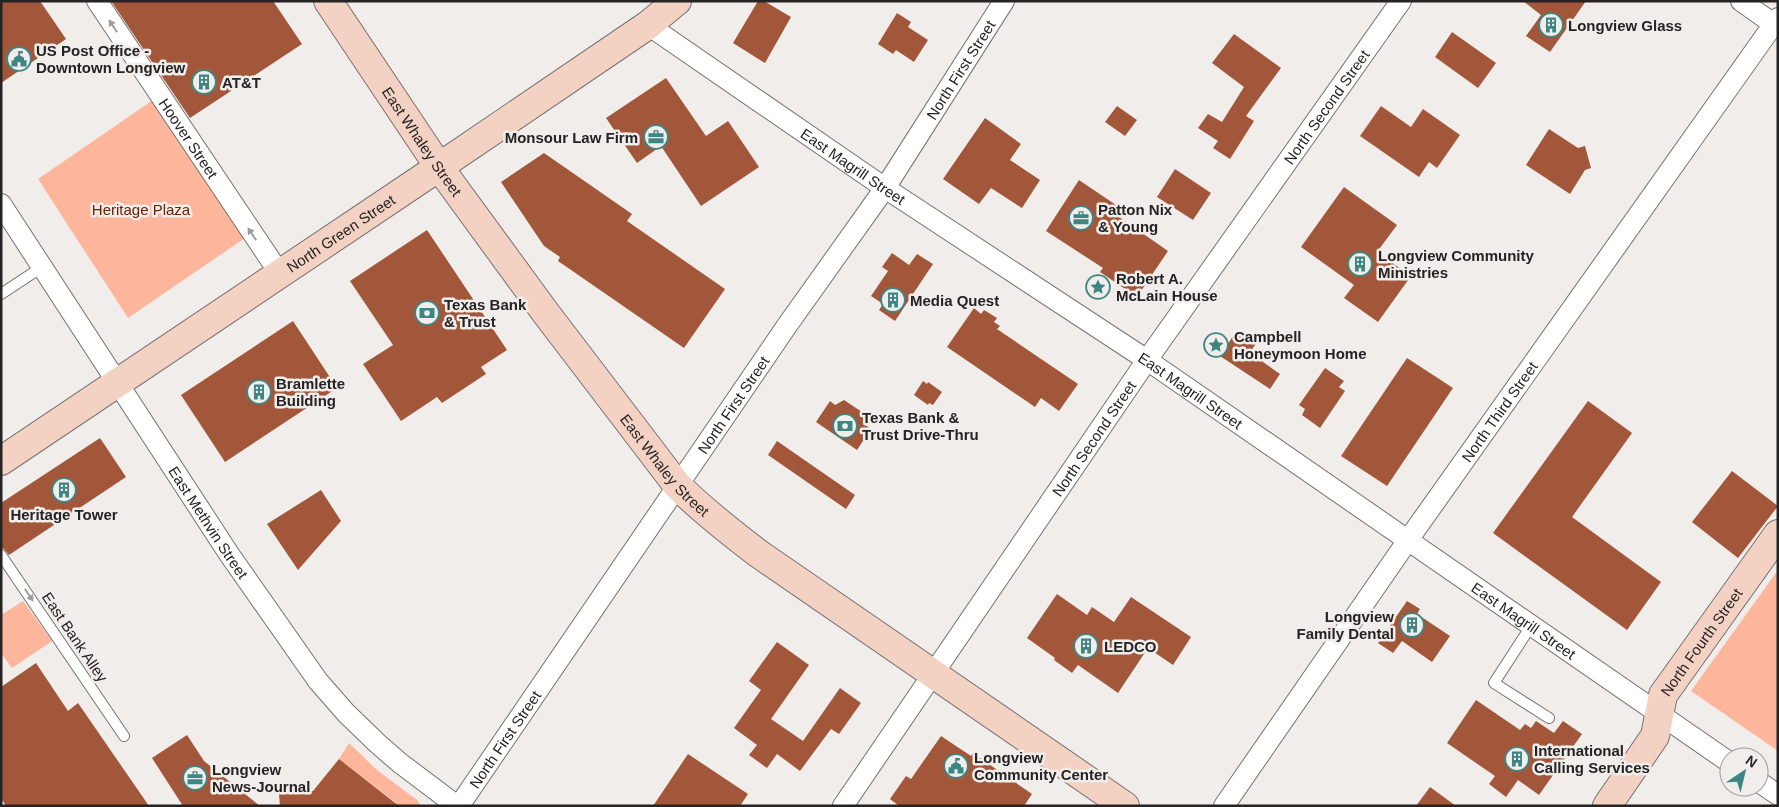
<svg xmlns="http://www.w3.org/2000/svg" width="1779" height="807" viewBox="0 0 1779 807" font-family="Arial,sans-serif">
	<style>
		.green { fill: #fdb69b }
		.building { fill: #a3573a }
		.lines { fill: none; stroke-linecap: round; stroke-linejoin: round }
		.lane-casing { stroke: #767271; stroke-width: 12 }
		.street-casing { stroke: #767271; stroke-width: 22 }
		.secondary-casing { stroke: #767271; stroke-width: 30 }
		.lane { stroke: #fff; stroke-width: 10 }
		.street { stroke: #fff; stroke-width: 20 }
		.secondary { stroke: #f3d1c3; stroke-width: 28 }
		.oneway { fill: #9d9c9c }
		.labels { text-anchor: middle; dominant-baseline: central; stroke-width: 5; stroke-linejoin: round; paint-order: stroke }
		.poi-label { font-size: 15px; font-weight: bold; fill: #252323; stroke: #f1edeb; text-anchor: start }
		.street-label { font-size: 15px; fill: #252323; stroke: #f1edeb }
		.park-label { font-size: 15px; fill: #6a2200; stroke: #f1edeb }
	</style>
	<rect width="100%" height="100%" fill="#f1edeb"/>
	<path class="green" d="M153 100 245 238 128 318 38 179Z
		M1778 570V751L1691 691Z
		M23 601 52 641 12 668 1 653V615Z
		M349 743 377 770 417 800 421 806H392L395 802 339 759Z"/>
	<path class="building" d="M1 1H40L66 39 1 83Z
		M111 1H273L302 44 190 118Z
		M758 1H764L791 17 765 63 733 43Z
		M1523 1H1586L1550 52 1526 36 1541 15Z
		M897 13 911 22 908 27 928 40 914 62 896 50 893 54 878 44Z
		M1452 32 1496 63 1478 88 1435 57Z
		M1234 34 1281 68 1246 116 1254 121 1230 159 1213 148 1218 141 1198 128 1208 114 1222 122 1244 87 1212 63Z
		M666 78 706 136 728 121 759 167 701 206 661 146 637 163 606 118Z
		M1117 106 1137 120 1125 136 1105 122Z
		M1381 106 1411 127 1423 109 1460 135 1437 168 1429 162 1419 177 1360 136Z
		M985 118 1021 144 1010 160 1040 180 1022 208 991 188 979 204 943 179Z
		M1549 129 1578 148 1585 146 1591 168 1585 170 1570 194 1526 165Z
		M544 153 632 214 627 221 725 289 684 348 558 261 560 257 544 246 501 182Z
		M1175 169 1211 193 1193 220 1157 197Z
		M1079 180 1116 205 1112 212 1168 251 1137 297 1100 272 1103 268 1046 231Z
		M1344 187 1397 225 1377 252 1411 276 1378 322 1344 298 1354 285 1301 247Z
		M427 230 507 350 481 367 486 374 442 403 437 397 401 421 363 364 393 345 350 281Z
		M892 253 909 265 917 254 933 264 895 321 879 310 883 304 871 296 888 271 882 267Z
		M974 308 981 314 984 310 997 318 994 322 1000 326 997 329 1078 384 1059 411 1041 398 1035 407 947 347Z
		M293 321 337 388 225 462 181 395Z
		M1237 330 1257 342 1251 351 1264 360 1263 362 1280 374 1270 389 1220 356Z
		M1407 358 1453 388 1387 486 1341 456Z
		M1325 368 1344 381 1339 387 1345 391 1320 428 1302 415 1305 409 1299 405Z
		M923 381 927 384 928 382 942 392 933 405 929 403 928 405 914 395Z
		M844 400 865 414 864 424 871 429 857 450 816 422 830 401 835 405Z
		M1588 401 1632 433 1572 517 1661 582 1627 630 1493 533Z
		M100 438 126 477 9 555 4 549 1 548V503Z
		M777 441 855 495 846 509 768 455Z
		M1732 471 1778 506 1738 558 1692 522Z
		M321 490 341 521 298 570 267 524Z
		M1057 594 1087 615 1092 607 1114 622 1131 597 1191 637 1173 665 1148 648 1118 693 1078 665 1072 673 1054 660 1055 658 1027 638Z
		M1407 601 1420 609 1417 614 1450 636 1432 662 1402 641 1393 653 1378 643Z
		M777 642 809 665 771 719 803 741 840 688 861 703 839 734 831 729 800 771 777 754 767 768 749 755 757 745 734 728 761 690 749 681Z
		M36 663 68 711 78 703 149 806H6L1 798V687Z
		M1476 700 1520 730 1525 724 1531 728 1536 721 1554 733 1563 721 1582 734 1539 795 1518 780 1506 797 1489 784 1495 776 1447 743Z
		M187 735 204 761 260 806H183L152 758Z
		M941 736 971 756 973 753 1032 794 1024 806H899L890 799 906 776 911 779Z
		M688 754 748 794 740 806H653Z
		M339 759 399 806H280L279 794 313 791Z
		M1430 787 1456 806H1416Z"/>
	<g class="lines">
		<g class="lane-casing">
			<path id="lane" d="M1 294 42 267
				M1 555 124 736
				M1531 626 1494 683 1549 718"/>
		</g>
		<g class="street-casing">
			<g id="street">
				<path id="s1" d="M97 1 280 274"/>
				<path d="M1741 1 1778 27"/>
				<path id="s2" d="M648 25 885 188 1147 360 1729 762"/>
				<path id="s3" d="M1 204 229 554 318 681 346 713 377 743 400 763 457 806"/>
				<path d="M1759 782 1778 795"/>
				<path id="s4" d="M459 806 786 327 885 188 1004 1"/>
				<path id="s5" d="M843 806 1147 360 1401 1"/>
				<path id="s6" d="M1224 806 1408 540 1778 18"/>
			</g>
		</g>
		<g class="secondary-casing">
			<g id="secondary">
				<path id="s7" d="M328 1 439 167 545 312 677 485C703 511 730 532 759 554L1125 806"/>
				<path id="s8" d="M1 461 439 167 648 25 677 1"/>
				<path id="s9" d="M1607 806 1655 736 1663 695 1778 534"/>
			</g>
		</g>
		<use href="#lane" class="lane"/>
		<use href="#street" class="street"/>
		<use href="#secondary" class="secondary"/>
	</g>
	<defs><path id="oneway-solid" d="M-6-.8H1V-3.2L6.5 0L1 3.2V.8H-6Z" transform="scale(1.25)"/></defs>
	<g class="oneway">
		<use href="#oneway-solid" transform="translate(113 26) rotate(-123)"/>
		<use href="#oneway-solid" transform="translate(252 234) rotate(-124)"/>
		<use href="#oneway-solid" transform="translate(29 595) rotate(56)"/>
	</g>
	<defs>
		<g id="building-ring" transform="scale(1.25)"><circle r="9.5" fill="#f1edeb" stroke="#3e8683" stroke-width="1.5"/><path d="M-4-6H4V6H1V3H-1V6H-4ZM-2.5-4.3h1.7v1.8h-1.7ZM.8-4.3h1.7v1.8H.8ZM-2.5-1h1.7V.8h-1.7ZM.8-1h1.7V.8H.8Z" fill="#3e8683"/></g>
		<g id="civic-ring" transform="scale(1.25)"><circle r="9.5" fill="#f1edeb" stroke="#3e8683" stroke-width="1.5"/><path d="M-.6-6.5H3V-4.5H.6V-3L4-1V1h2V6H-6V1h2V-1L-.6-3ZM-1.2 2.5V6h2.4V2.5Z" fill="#3e8683"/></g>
		<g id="office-ring" transform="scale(1.25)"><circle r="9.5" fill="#f1edeb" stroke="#3e8683" stroke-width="1.5"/><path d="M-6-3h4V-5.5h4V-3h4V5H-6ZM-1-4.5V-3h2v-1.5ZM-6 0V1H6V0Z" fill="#3e8683"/></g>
		<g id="sight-ring" transform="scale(1.25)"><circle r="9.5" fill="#f1edeb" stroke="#3e8683" stroke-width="1.5"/><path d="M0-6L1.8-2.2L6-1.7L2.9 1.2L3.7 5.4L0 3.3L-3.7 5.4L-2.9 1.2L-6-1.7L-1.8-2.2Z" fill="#3e8683"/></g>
		<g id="bank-ring" transform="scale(1.25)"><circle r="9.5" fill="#f1edeb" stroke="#3e8683" stroke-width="1.5"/><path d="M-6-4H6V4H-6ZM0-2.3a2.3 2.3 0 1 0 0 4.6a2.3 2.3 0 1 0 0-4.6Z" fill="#3e8683"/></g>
	</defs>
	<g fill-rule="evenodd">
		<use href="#building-ring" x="1551" y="25"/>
		<use href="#civic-ring" x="19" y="59"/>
		<use href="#building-ring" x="204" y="82"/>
		<use href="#office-ring" x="656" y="137"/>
		<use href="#office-ring" x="1081" y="218"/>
		<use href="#building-ring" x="1360" y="264"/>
		<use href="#sight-ring" x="1098" y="287"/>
		<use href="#building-ring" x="893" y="300"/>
		<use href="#bank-ring" x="427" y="313"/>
		<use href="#sight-ring" x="1216" y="345"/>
		<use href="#building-ring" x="259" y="392"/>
		<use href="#bank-ring" x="845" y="426"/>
		<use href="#building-ring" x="64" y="490"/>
		<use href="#building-ring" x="1412" y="625"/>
		<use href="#building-ring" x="1086" y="646"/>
		<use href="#building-ring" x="1517" y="759"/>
		<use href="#civic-ring" x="956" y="766"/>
		<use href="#office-ring" x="195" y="778"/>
	</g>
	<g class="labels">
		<g class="poi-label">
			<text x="1568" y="25">Longview Glass</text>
			<text x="36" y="50">US Post Office -<tspan x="36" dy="17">Downtown Longview</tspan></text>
			<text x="222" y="82">AT&amp;T</text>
			<text x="638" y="137" text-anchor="end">Monsour Law Firm</text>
			<text x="1098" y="209">Patton Nix<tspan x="1098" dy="17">&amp; Young</tspan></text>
			<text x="1378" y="255">Longview Community<tspan x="1378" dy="17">Ministries</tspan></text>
			<text x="1116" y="278">Robert A.<tspan x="1116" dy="17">McLain House</tspan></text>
			<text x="910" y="300">Media Quest</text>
			<text x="444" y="304">Texas Bank<tspan x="444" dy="17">&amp; Trust</tspan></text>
			<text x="1234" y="336">Campbell<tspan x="1234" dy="17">Honeymoon Home</tspan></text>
			<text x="276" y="383">Bramlette<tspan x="276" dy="17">Building</tspan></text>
			<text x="862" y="417">Texas Bank &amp;<tspan x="862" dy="17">Trust Drive-Thru</tspan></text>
			<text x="64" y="514" text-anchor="middle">Heritage Tower</text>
			<text x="1394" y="616" text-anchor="end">Longview<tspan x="1394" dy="17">Family Dental</tspan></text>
			<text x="1104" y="646">LEDCO</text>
			<text x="1534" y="750">International<tspan x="1534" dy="17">Calling Services</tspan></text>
			<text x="974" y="757">Longview<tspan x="974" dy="17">Community Center</tspan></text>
			<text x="212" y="769">Longview<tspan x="212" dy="17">News-Journal</tspan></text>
		</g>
		<g class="street-label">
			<text stroke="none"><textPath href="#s4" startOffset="891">North First Street</textPath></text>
			<text stroke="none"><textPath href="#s5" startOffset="850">North Second Street</textPath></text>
			<text stroke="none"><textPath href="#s1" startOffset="165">Hoover Street</textPath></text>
			<text stroke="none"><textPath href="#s7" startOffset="169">East Whaley Street</textPath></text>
			<text stroke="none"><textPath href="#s2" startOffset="249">East Magrill Street</textPath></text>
			<text stroke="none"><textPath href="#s8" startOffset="409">North Green Street</textPath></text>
			<text stroke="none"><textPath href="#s2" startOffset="654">East Magrill Street</textPath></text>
			<text stroke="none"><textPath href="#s4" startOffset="486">North First Street</textPath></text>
			<text stroke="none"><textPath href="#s6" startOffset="481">North Third Street</textPath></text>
			<text stroke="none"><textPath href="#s5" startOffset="445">North Second Street</textPath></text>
			<text stroke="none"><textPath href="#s7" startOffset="574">East Whaley Street</textPath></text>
			<text stroke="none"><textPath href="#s3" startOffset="380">East Methvin Street</textPath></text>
			<text stroke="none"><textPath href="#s2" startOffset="1059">East Magrill Street</textPath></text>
			<text transform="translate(75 637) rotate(56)">East Bank Alley</text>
			<text stroke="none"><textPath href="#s9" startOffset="192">North Fourth Street</textPath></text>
			<text stroke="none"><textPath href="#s4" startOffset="81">North First Street</textPath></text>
		</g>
		<g class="park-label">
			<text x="141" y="209">Heritage Plaza</text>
		</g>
	</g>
	<rect width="1779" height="807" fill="none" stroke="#252323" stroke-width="5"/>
	<g transform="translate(1744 772) rotate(35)"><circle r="24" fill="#f1edeb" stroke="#9f9c9b"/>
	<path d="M0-4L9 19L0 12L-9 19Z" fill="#3e8683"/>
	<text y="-8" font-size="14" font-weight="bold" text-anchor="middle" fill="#252323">N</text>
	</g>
</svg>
